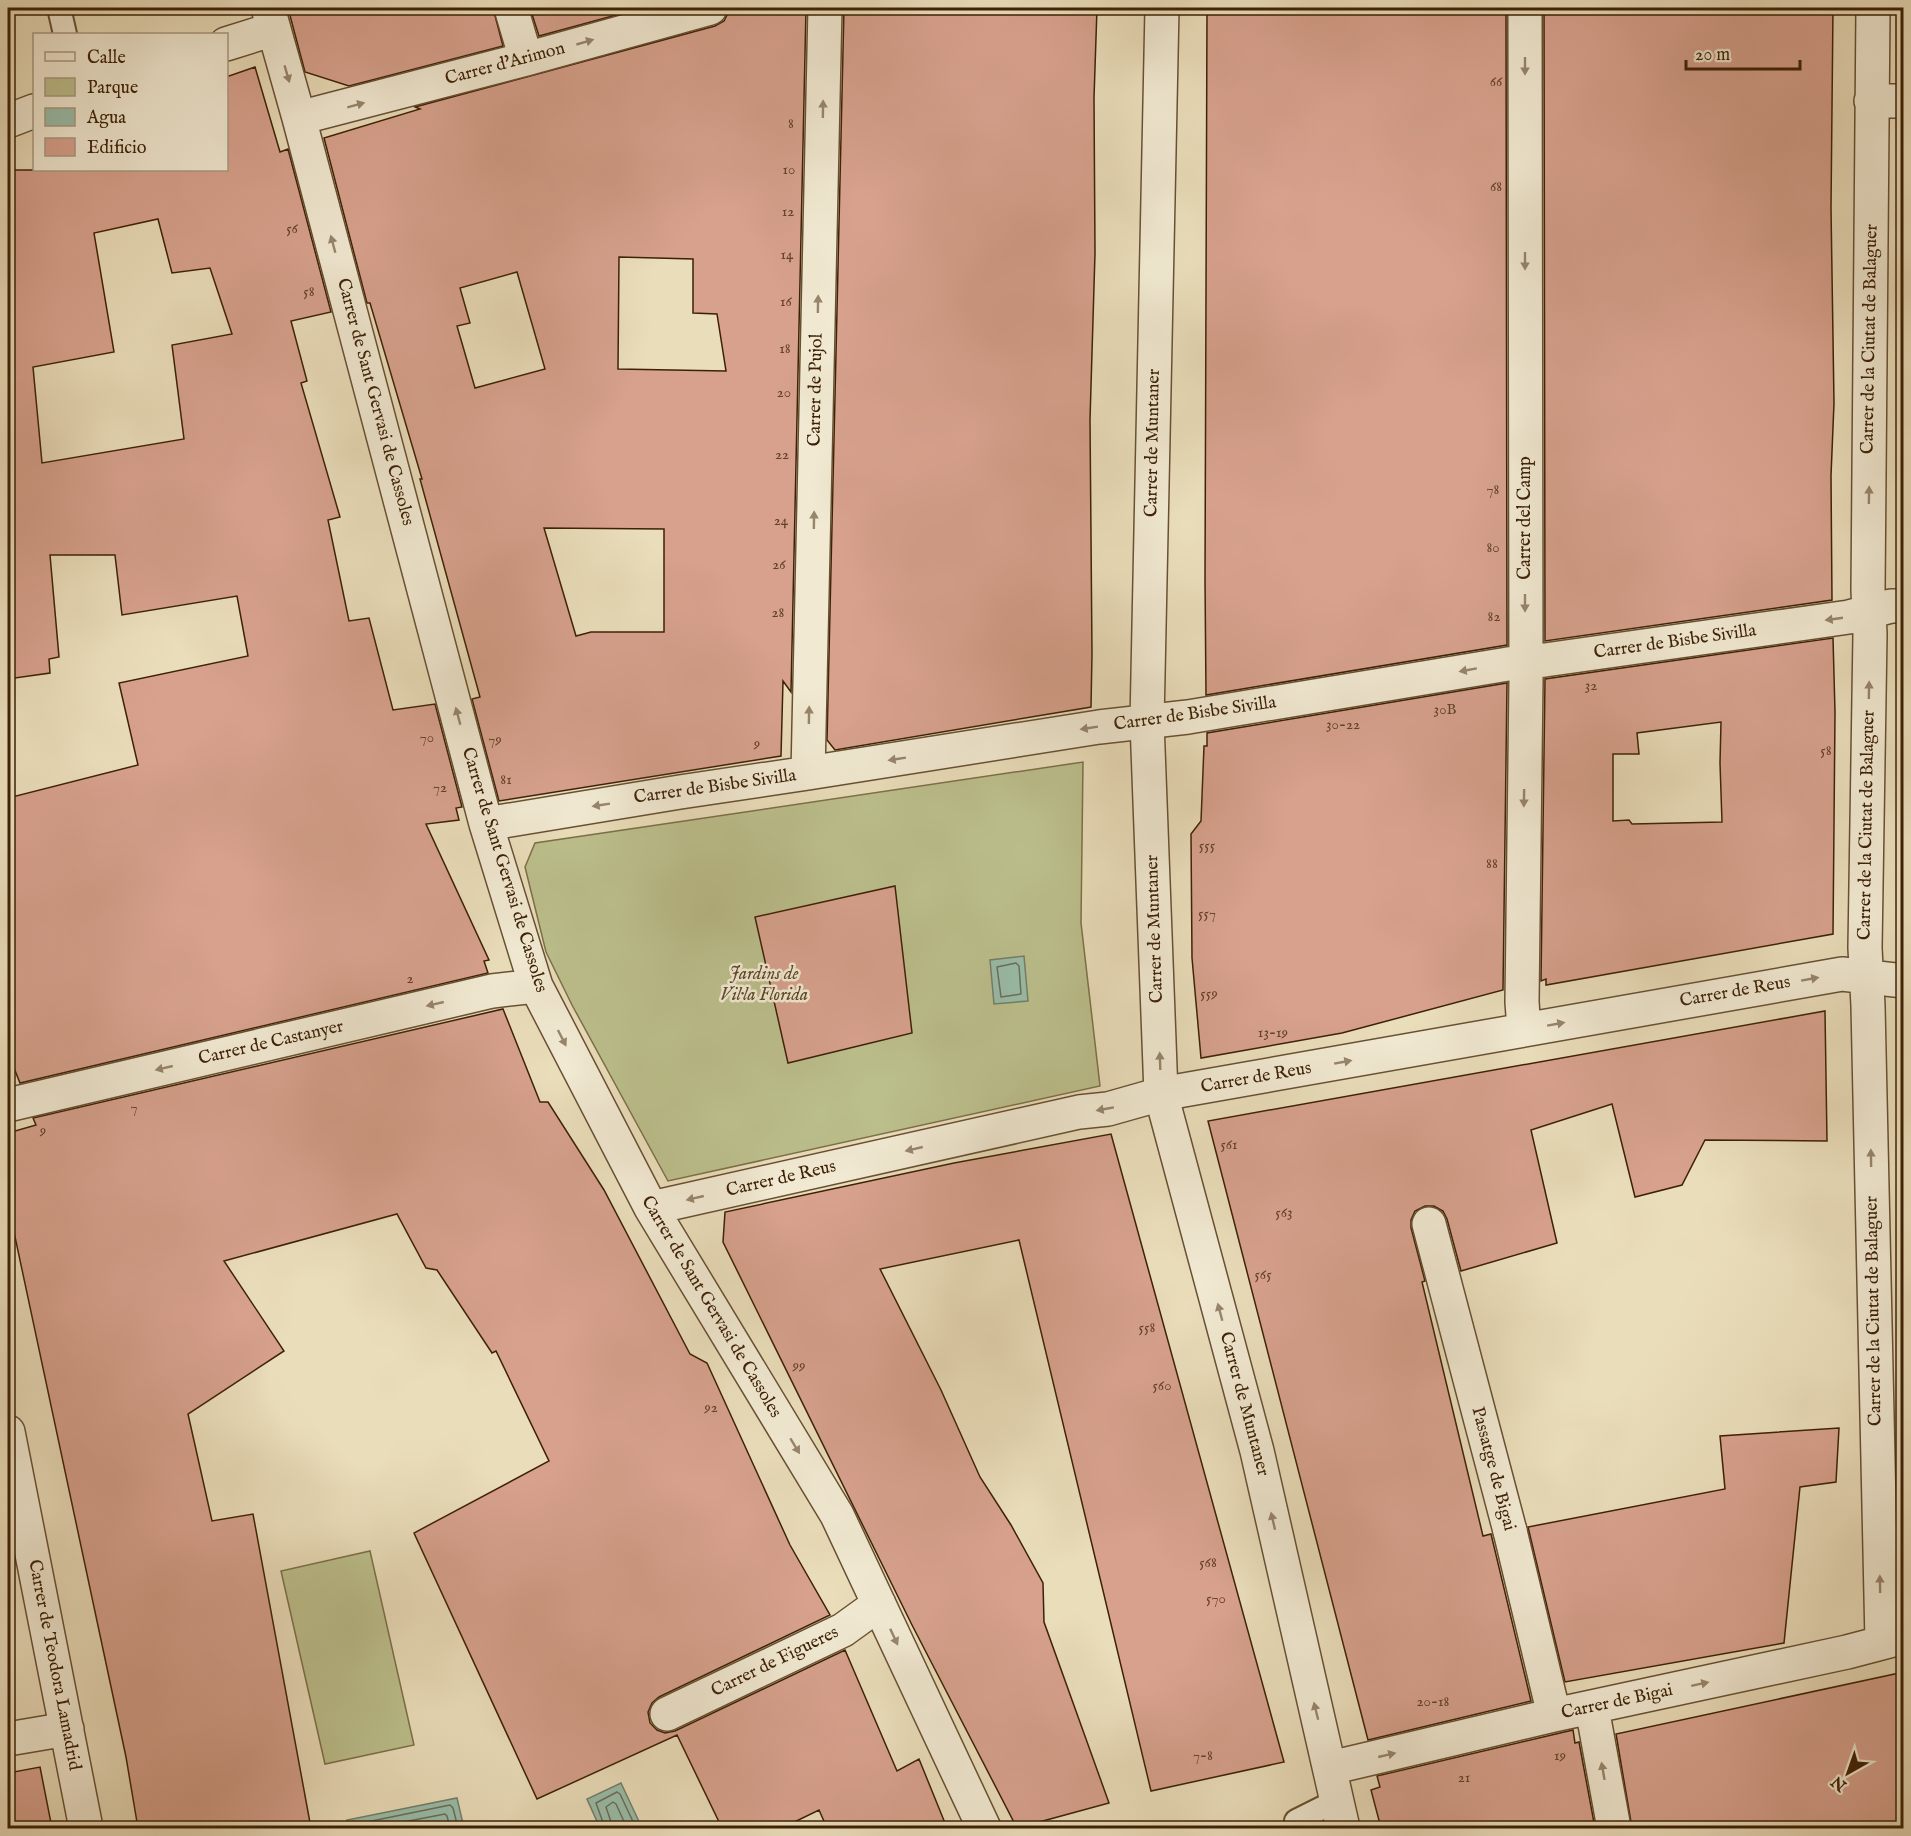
<svg xmlns="http://www.w3.org/2000/svg" width="1911" height="1836" viewBox="0 0 1911 1836" font-family="'IM FELL English',serif">
	<style>
		.green { fill: #bbbf8c; stroke: #7c7049; stroke-width: 1.5 }
		.water { fill: #99bdaa; stroke: #747f68; stroke-width: 1.5 }
		.lines { fill: none; stroke-linecap: round; stroke-linejoin: round }
		.shore { stroke: #6b6f58; stroke-width: 1.5 }
		.building { fill: #d7a18d; stroke: #3d2106; stroke-width: 1.5; fill-rule: evenodd }
		.service-casing { stroke: #685033; stroke-width: 26 }
		.pedestrian-casing { stroke: #685033; stroke-width: 36 }
		.minor-casing { stroke: #685033; stroke-width: 36 }
		.tertiary-casing { stroke: #685033; stroke-width: 36 }
		.service { stroke: #f1e9d2; stroke-width: 22 }
		.pedestrian { stroke: #f1e9d2; stroke-width: 33 }
		.minor { stroke: #f1e9d2; stroke-width: 33 }
		.tertiary { stroke: #f1e9d2; stroke-width: 33 }
		.oneway { fill: #97856c }
		.labels { text-anchor: middle; dominant-baseline: central; stroke-width: 5; stroke-linejoin: round; paint-order: stroke }
		.number-label { font-size: 15px; fill: #644128 }
		.street-label { font-size: 18px; fill: #3d2106; stroke: #f1e9d2 }
		.park-label { font-size: 18px; font-style: italic; fill: #5c4828; stroke: #f1e9d2 }
	</style>
	<rect width="100%" height="100%" fill="#eaddba"/>
	<filter id="stains"><feTurbulence type="fractalNoise" baseFrequency=".00333" numOctaves="4"/><feColorMatrix values="0 0 0 0 .2 0 0 0 0 .09 0 0 0 0 .02 0 0 0 .5 -.17"/></filter>
	<radialGradient id="worn" r=".72"><stop offset=".6" stop-color="#630" stop-opacity="0"/><stop offset="1" stop-color="#630" stop-opacity=".3"/></radialGradient>
	<path class="green" d="M1083 762 1081 923 1100 1086 668 1181 572 1005 546 952 525 867 535 843Z
		M370 1551 414 1745 325 1764 281 1571Z"/>
	<path class="water" d="M1024 956 1028 1001 994 1004 990 960Z
		M621 1783 642 1828H600L587 1799Z
		M457 1798 464 1828H349L347 1820Z"/>
	<g class="lines">
		<path class="shore" d="M1016 963 1019 966 1021 994 1001 997 997 967Z
			M354 1828 357 1824 450 1805 453 1808 458 1828
			M372 1828 445 1814 447 1816 450 1828
			M605 1828 596 1803 617 1792 620 1794 636 1828
			M613 1828 606 1807 613 1802 616 1804 627 1828"/>
	</g>
	<path class="building" d="M288 8H493L503 46 349 86 305 72Z
		M530 8H642L539 36Z
		M728 8H806L791 692 783 681 781 756 499 801 472 699 480 697 420 479H422L370 303H367L324 138 420 109 415 107 715 26 724 21 728 13ZM619 257 693 259V313L717 314 726 371 618 369ZM517 272 545 369 475 388 457 326 470 323 460 288ZM544 528 664 529V632H591L576 636Z
		M844 8H1097L1094 98 1095 253 1090 420 1092 653 1091 707 835 750 827 740Z
		M1207 8H1506L1507 645 1206 695 1205 580Z
		M1544 8H1833L1831 208 1834 403 1831 476 1832 600 1545 641Z
		M255 67 280 152 288 149 331 312 291 321 307 381 301 383 340 517 328 520 349 621 369 618 393 710 435 704 462 807 456 808 459 820 426 824 489 960 484 961 488 973 20 1083 14 1068H8V798L138 765 119 683 248 656 237 596 122 615 115 555H50L59 657 49 659 50 673 8 679V170H226V77ZM158 219 172 273 210 268 232 334 172 345 184 439 42 463 33 367 114 352 94 233Z
		M1833 638 1835 712 1833 934 1546 985V979L1541 981 1545 679ZM1721 722 1720 763 1722 822 1632 824 1629 820 1613 821V754H1639L1637 733Z
		M1507 683 1503 990 1342 1033 1201 1058 1192 958 1191 834 1201 821 1204 746H1207V733Z
		M895 886 912 1033 788 1063 755 917Z
		M503 1009 540 1102H548L604 1190 690 1354 707 1363 790 1545 830 1615 659 1697 652 1703 648 1712 650 1723 657 1730 665 1733 675 1731 845 1650 897 1771 919 1759 947 1828H827L819 1810 782 1828H722L677 1735 537 1799 414 1533 549 1461 496 1351 492 1353 437 1270 426 1268 397 1214 224 1261 284 1351 188 1414 212 1521 253 1514 311 1828H138L126 1757 8 1204V1133L36 1125 33 1118Z
		M1825 1011 1827 1141 1705 1140 1682 1185 1635 1197 1612 1104 1531 1130 1557 1243 1461 1271 1447 1219 1443 1211 1434 1206H1425L1415 1211 1411 1220V1228L1425 1281 1422 1282 1483 1536 1491 1534 1531 1701 1368 1740 1208 1121Z
		M1111 1134 1284 1762 1151 1791 1019 1240 880 1269 941 1390 980 1477 1011 1525 1043 1583 1044 1622 1109 1803 1017 1828 912 1625 723 1242 725 1212 954 1163Z
		M1839 1428 1836 1482 1800 1487 1784 1643 1565 1682 1528 1527 1725 1489 1720 1436Z
		M1904 1672V1828H1632L1616 1734Z
		M1573 1730 1575 1743 1579 1742 1595 1828H1381L1371 1790 1380 1787 1377 1776Z
		M40 1767 52 1828H8V1773Z"/>
	<g class="lines">
		<g class="service-casing">
			<path id="service" d="M59 8 65 34
				M1298 1828 1296 1821 1336 1801"/>
		</g>
		<g class="pedestrian-casing">
			<path id="pedestrian" d="M1429 1224 1510 1531"/>
		</g>
		<g class="minor-casing">
			<path id="minor" d="M268 8 299 118 486 824 536 986 651 1208 837 1515 984 1828
				M511 8 526 59
				M1873 8 1868 590 1870 634 1865 948 1868 1006 1882 1642
				M226 44 274 29
				M1871 101H1904
				M299 118 526 59 710 8
				M8 121 34 111
				M808 773 825 8
				M486 824 680 792 808 773 1099 727 1188 717 1508 664 1545 660 1849 617 1891 606H1904
				M1524 1029 1522 1002 1526 680 1525 8
				M8 1105 492 991 536 986
				M651 1208 1079 1112 1108 1109 1161 1094 1842 974 1904 981
				M8 1432 86 1828
				M1510 1531 1554 1715
				M1592 1708 1614 1828
				M667 1714 843 1630 879 1604
				M8 1739 67 1729
				M1330 1768 1554 1715 1847 1652 1904 1637"/>
		</g>
		<g class="tertiary-casing">
			<path id="tertiary" d="M1162 8 1147 722 1161 1094 1257 1451 1343 1828"/>
		</g>
		<use href="#service" class="service"/>
		<use href="#pedestrian" class="pedestrian"/>
		<use href="#minor" class="minor"/>
		<use href="#tertiary" class="tertiary"/>
	</g>
	<defs><path id="oneway-solid" d="M-6-.8H1V-3.2L6.5 0L1 3.2V.8H-6Z" transform="scale(1.5)"/></defs>
	<g class="oneway">
		<use href="#oneway-solid" transform="translate(585 42) rotate(-16)"/>
		<use href="#oneway-solid" transform="translate(1525 66) rotate(90)"/>
		<use href="#oneway-solid" transform="translate(287 74) rotate(74)"/>
		<use href="#oneway-solid" transform="translate(356 105) rotate(-15)"/>
		<use href="#oneway-solid" transform="translate(823 109) rotate(-89)"/>
		<use href="#oneway-solid" transform="translate(333 244) rotate(-105)"/>
		<use href="#oneway-solid" transform="translate(1525 261) rotate(90)"/>
		<use href="#oneway-solid" transform="translate(818 304) rotate(-89)"/>
		<use href="#oneway-solid" transform="translate(1869 495) rotate(-89)"/>
		<use href="#oneway-solid" transform="translate(814 520) rotate(-89)"/>
		<use href="#oneway-solid" transform="translate(1525 603) rotate(90)"/>
		<use href="#oneway-solid" transform="translate(1834 619) rotate(172)"/>
		<use href="#oneway-solid" transform="translate(1468 670) rotate(170)"/>
		<use href="#oneway-solid" transform="translate(1869 690) rotate(-89)"/>
		<use href="#oneway-solid" transform="translate(809 715) rotate(-89)"/>
		<use href="#oneway-solid" transform="translate(458 716) rotate(-105)"/>
		<use href="#oneway-solid" transform="translate(1089 728) rotate(171)"/>
		<use href="#oneway-solid" transform="translate(897 759) rotate(171)"/>
		<use href="#oneway-solid" transform="translate(1524 798) rotate(91)"/>
		<use href="#oneway-solid" transform="translate(601 805) rotate(171)"/>
		<use href="#oneway-solid" transform="translate(1810 979) rotate(-10)"/>
		<use href="#oneway-solid" transform="translate(435 1004) rotate(167)"/>
		<use href="#oneway-solid" transform="translate(1556 1024) rotate(-10)"/>
		<use href="#oneway-solid" transform="translate(562 1038) rotate(63)"/>
		<use href="#oneway-solid" transform="translate(1160 1061) rotate(-92)"/>
		<use href="#oneway-solid" transform="translate(1343 1062) rotate(-10)"/>
		<use href="#oneway-solid" transform="translate(164 1068) rotate(167)"/>
		<use href="#oneway-solid" transform="translate(1105 1109) rotate(170)"/>
		<use href="#oneway-solid" transform="translate(914 1149) rotate(167)"/>
		<use href="#oneway-solid" transform="translate(1871 1158) rotate(-91)"/>
		<use href="#oneway-solid" transform="translate(695 1198) rotate(167)"/>
		<use href="#oneway-solid" transform="translate(1220 1312) rotate(-105)"/>
		<use href="#oneway-solid" transform="translate(795 1446) rotate(59)"/>
		<use href="#oneway-solid" transform="translate(1273 1521) rotate(-103)"/>
		<use href="#oneway-solid" transform="translate(1880 1584) rotate(-91)"/>
		<use href="#oneway-solid" transform="translate(894 1637) rotate(65)"/>
		<use href="#oneway-solid" transform="translate(1700 1684) rotate(-12)"/>
		<use href="#oneway-solid" transform="translate(1316 1711) rotate(-104)"/>
		<use href="#oneway-solid" transform="translate(1387 1755) rotate(-13)"/>
		<use href="#oneway-solid" transform="translate(1603 1771) rotate(-100)"/>
	</g>
	<g class="labels">
		<g class="number-label">
			<text x="1496" y="81">66</text>
			<text x="791" y="123">8</text>
			<text x="789" y="169">10</text>
			<text x="1496" y="186">68</text>
			<text x="788" y="211">12</text>
			<text x="292" y="228">56</text>
			<text x="787" y="254">14</text>
			<text x="309" y="291">58</text>
			<text x="786" y="301">16</text>
			<text x="785" y="348">18</text>
			<text x="784" y="392">20</text>
			<text x="782" y="454">22</text>
			<text x="1493" y="489">78</text>
			<text x="781" y="520">24</text>
			<text x="1493" y="547">80</text>
			<text x="779" y="564">26</text>
			<text x="778" y="612">28</text>
			<text x="1494" y="616">82</text>
			<text x="1591" y="685">32</text>
			<text x="1445" y="709">30B</text>
			<text x="1343" y="724">30-22</text>
			<text x="427" y="737">70</text>
			<text x="495" y="739">79</text>
			<text x="757" y="743">9</text>
			<text x="1826" y="750">58</text>
			<text x="506" y="779">81</text>
			<text x="440" y="787">72</text>
			<text x="1207" y="845">555</text>
			<text x="1492" y="863">88</text>
			<text x="1207" y="913">557</text>
			<text x="410" y="978">2</text>
			<text x="1209" y="993">559</text>
			<text x="1273" y="1032">13-19</text>
			<text x="134" y="1107">7</text>
			<text x="43" y="1130">9</text>
			<text x="1229" y="1144">561</text>
			<text x="1284" y="1212">563</text>
			<text x="1263" y="1274">565</text>
			<text x="1147" y="1327">558</text>
			<text x="799" y="1365">99</text>
			<text x="1162" y="1385">560</text>
			<text x="711" y="1407">92</text>
			<text x="1208" y="1562">568</text>
			<text x="1216" y="1598">570</text>
			<text x="1433" y="1701">20-18</text>
			<text x="1203" y="1755">7-8</text>
			<text x="1560" y="1755">19</text>
			<text x="1464" y="1777">21</text>
		</g>
		<g class="street-label">
			<text transform="translate(505 64) rotate(-15)">Carrer d'Arimon</text>
			<text transform="translate(1870 339) rotate(-89)">Carrer de la Ciutat de Balaguer</text>
			<text transform="translate(816 390) rotate(-89)">Carrer de Pujol</text>
			<text transform="translate(375 402) rotate(75)">Carrer de Sant Gervasi de Cassoles</text>
			<text transform="translate(1153 443) rotate(-89)">Carrer de Muntaner</text>
			<text transform="translate(1525 518) rotate(-90)">Carrer del Camp</text>
			<text transform="translate(1675 642) rotate(-8)">Carrer de Bisbe Sivilla</text>
			<text transform="translate(1195 714) rotate(-8)">Carrer de Bisbe Sivilla</text>
			<text transform="translate(715 787) rotate(-8)">Carrer de Bisbe Sivilla</text>
			<text transform="translate(1867 825) rotate(-89)">Carrer de la Ciutat de Balaguer</text>
			<text transform="translate(504 870) rotate(73)">Carrer de Sant Gervasi de Cassoles</text>
			<text transform="translate(1155 929) rotate(-92)">Carrer de Muntaner</text>
			<text transform="translate(1735 992) rotate(-10)">Carrer de Reus</text>
			<text transform="translate(271 1043) rotate(-13)">Carrer de Castanyer</text>
			<text transform="translate(1256 1078) rotate(-10)">Carrer de Reus</text>
			<text transform="translate(781 1179) rotate(-13)">Carrer de Reus</text>
			<text transform="translate(711 1307) rotate(59)">Carrer de Sant Gervasi de Cassoles</text>
			<text transform="translate(1874 1311) rotate(-91)">Carrer de la Ciutat de Balaguer</text>
			<text transform="translate(1244 1404) rotate(75)">Carrer de Muntaner</text>
			<text transform="translate(1493 1469) rotate(75)">Passatge de Bigai</text>
			<text transform="translate(775 1662) rotate(-26)">Carrer de Figueres</text>
			<text transform="translate(54 1665) rotate(79)">Carrer de Teodora Lamadrid</text>
			<text transform="translate(1617 1702) rotate(-12)">Carrer de Bigai</text>
		</g>
		<g class="park-label">
			<text x="764" y="974">Jardins de<tspan x="764" dy="21">Vil·la Florida</tspan></text>
		</g>
	</g>
	<rect width="1911" height="1836" fill="none" stroke="#eaddba" stroke-width="30"/>
	<rect x="9" y="9" width="1893" height="1818" fill="none" stroke="#3d2106" stroke-width="3"/>
	<rect x="15" y="15" width="1881" height="1806" fill="none" stroke="#3d2106" stroke-width="1.5"/>
	<rect x="33" y="33" width="195" height="138" fill="#f1e9d2" stroke="#a99980" stroke-width="1.5"/>
	<rect x="45" y="52" width="30" height="9" fill="#f1e9d2" stroke="#a99980" stroke-width="1.5"/>
	<text x="87" y="63" font-size="18" fill="#3d2106">Calle</text>
	<rect x="45" y="78" width="30" height="18" fill="#bbbf8c" stroke="#a99980" stroke-width="1.5"/>
	<text x="87" y="93" font-size="18" fill="#3d2106">Parque</text>
	<rect x="45" y="108" width="30" height="18" fill="#99bdaa" stroke="#a99980" stroke-width="1.5"/>
	<text x="87" y="123" font-size="18" fill="#3d2106">Agua</text>
	<rect x="45" y="138" width="30" height="18" fill="#d7a18d" stroke="#a99980" stroke-width="1.5"/>
	<text x="87" y="153" font-size="18" fill="#3d2106">Edificio</text>
	<g transform="translate(1848 1773) rotate(220)" stroke="#f1e9d2" stroke-width="4.5" paint-order="stroke">
	<path d="M0-4.5L10 22L0 15L-10 22Z" fill="#3d2106"/>
	<text y="-9" font-size="16" font-weight="bold" text-anchor="middle" fill="#3d2106">N</text>
	</g>
	<path d="M1686 60v9h114v-9" fill="none" stroke="#3d2106" stroke-width="3"/>
	<text x="1695" y="60" font-size="18" fill="#3d2106" stroke="#f1e9d2" stroke-width="4.5" paint-order="stroke">20 m</text>
	<rect width="100%" height="100%" filter="url(#stains)"/>
	<rect width="100%" height="100%" fill="url(#worn)"/>
</svg>
